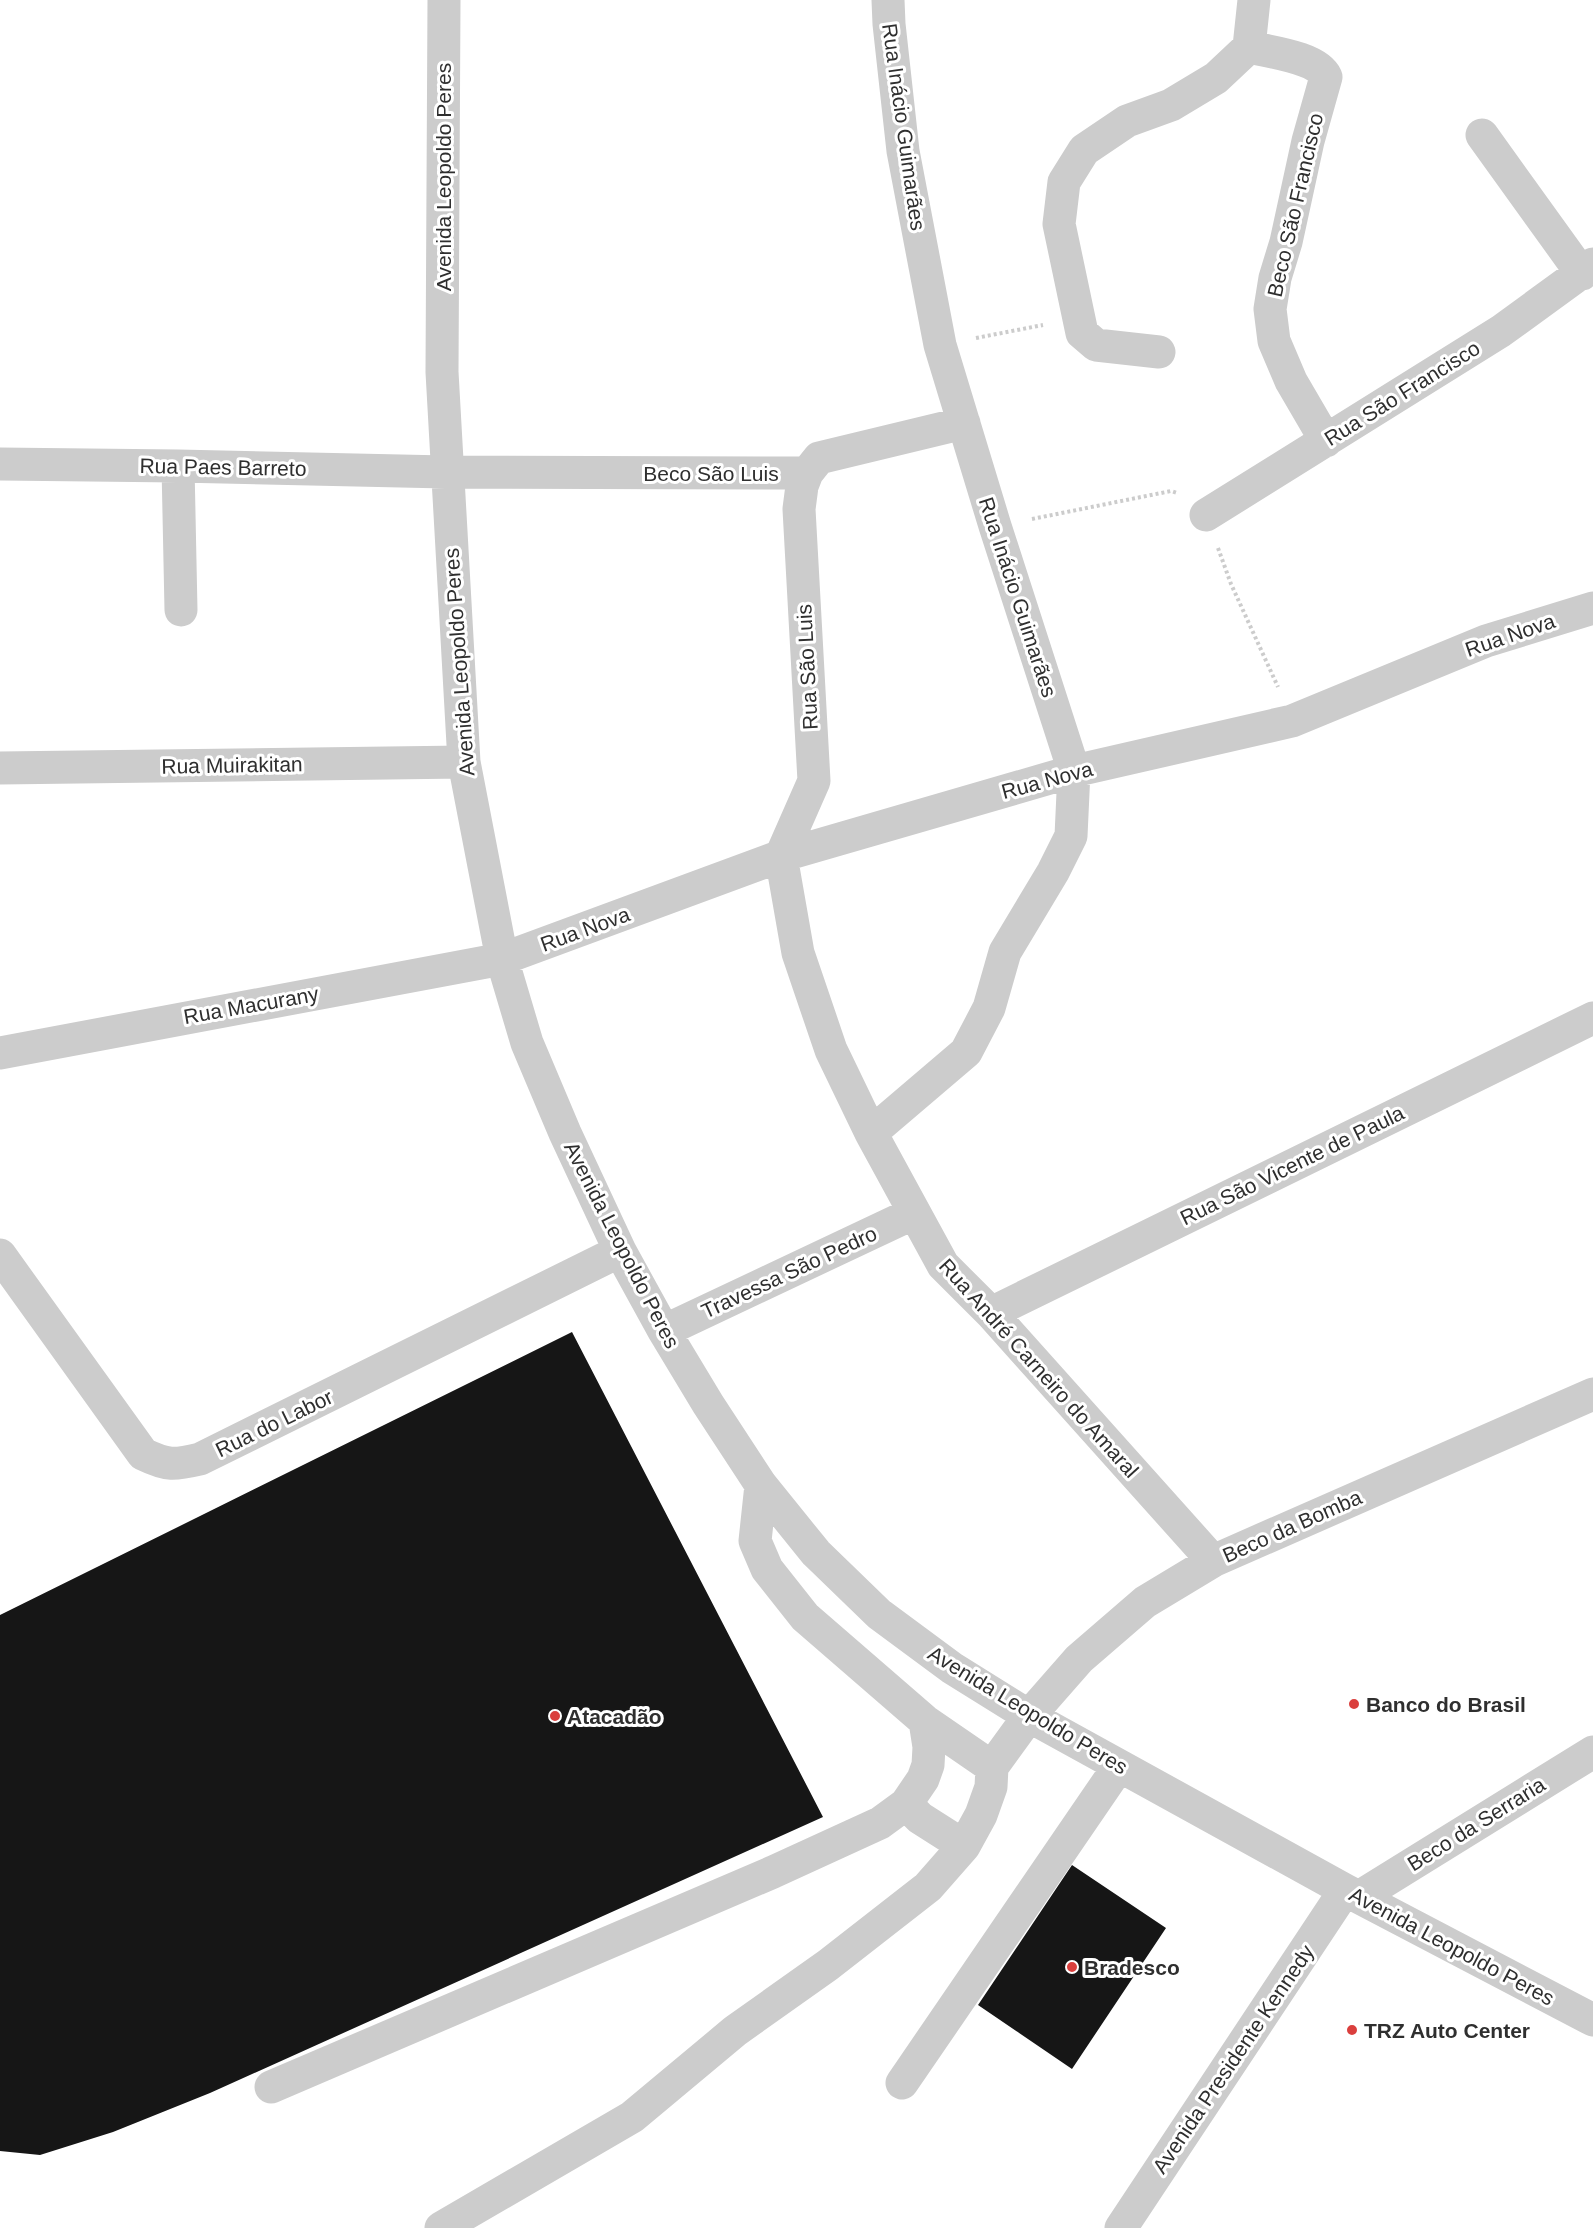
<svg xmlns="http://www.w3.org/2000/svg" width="1593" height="2228" viewBox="0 0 1593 2228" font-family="Helvetica,sans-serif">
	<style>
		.building { fill: #161616 }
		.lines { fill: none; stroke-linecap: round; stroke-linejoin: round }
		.path { stroke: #ccc; stroke-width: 4; stroke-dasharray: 3 3; stroke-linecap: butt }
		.minor { stroke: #ccc; stroke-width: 33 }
		.poi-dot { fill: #da3f3d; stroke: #fff; stroke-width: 2 }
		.labels { text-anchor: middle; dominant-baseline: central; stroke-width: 6; stroke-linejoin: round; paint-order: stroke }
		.street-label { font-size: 21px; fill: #2f2f2f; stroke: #fff }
		.poi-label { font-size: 21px; font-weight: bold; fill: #2f2f2f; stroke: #fff; text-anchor: start }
	</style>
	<rect width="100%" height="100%" fill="#fff"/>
	<path class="building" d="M572 1332 823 1817 210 2093 113 2132 40 2155 0 2151V1615Z
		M1072 1865 1166 1928 1072 2069 978 2005Z"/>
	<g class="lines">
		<path class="path" d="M976 338 1043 325
			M1032 519 1171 491 1177 493
			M1218 548 1231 584 1278 687"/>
		<path class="minor" d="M444 0 442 372 464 762 502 959 527 1043 565 1133 620 1251 664 1331 708 1404 761 1485 816 1553 879 1614 952 1668 1029 1716 1345 1890 1593 2020
			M1249 47C1269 52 1317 57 1326 77L1308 141 1286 242 1275 278 1270 309 1274 341 1291 381 1326 441
			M1249 47 1254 0
			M1482 135 1582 274
			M1159 352 1096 345 1082 333 1059 224 1064 182 1084 150 1127 121 1171 105 1216 78 1249 47
			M0 464 178 466 446 472 807 473 819 458 964 423
			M178 466 181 610
			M1206 515 1501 331 1593 264
			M0 768 464 762
			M781 856 798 953 831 1050 871 1133 943 1265 991 1313 1213 1561
			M781 856 814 781 799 509 802 486 807 473
			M0 1053 502 959 781 856 1074 771 1292 721 1486 641 1593 608
			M871 1133 966 1052 989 1008 1005 952 1053 872 1071 836 1074 771 995 526 940 345 903 151 889 24 888 0
			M0 1255 143 1454C168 1466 174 1465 200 1459L620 1251
			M991 1313 1593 1018
			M664 1331 914 1213
			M761 1485 755 1541 767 1569 805 1617 925 1721 992 1767
			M906 1804 920 1818 964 1846
			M1359 1897 1593 1752
			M902 2083 1119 1766
			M271 2087 773 1872 880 1823 906 1804 923 1779 928 1765 929 1747 925 1721
			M441 2228 632 2117 735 2031 828 1965 928 1887 964 1846 981 1815 991 1787 992 1767 1029 1716 1079 1659 1145 1602 1213 1561 1593 1394
			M1121 2228 1345 1890"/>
	</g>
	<g class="poi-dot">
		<circle cx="1354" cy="1704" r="6"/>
		<circle cx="555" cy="1716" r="6"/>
		<circle cx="1072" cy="1967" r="6"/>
		<circle cx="1352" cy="2030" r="6"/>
	</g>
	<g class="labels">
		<g class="street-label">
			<text transform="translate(904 127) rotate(82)">Rua Inácio Guimarães</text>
			<text transform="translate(443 177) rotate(-90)">Avenida Leopoldo Peres</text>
			<text transform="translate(1295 205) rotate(-77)">Beco São Francisco</text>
			<text transform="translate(1402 393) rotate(-32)">Rua São Francisco</text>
			<text transform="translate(223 467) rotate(1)">Rua Paes Barreto</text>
			<text x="711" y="473">Beco São Luis</text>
			<text transform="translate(1018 597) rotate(72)">Rua Inácio Guimarães</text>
			<text transform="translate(1510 635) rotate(-19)">Rua Nova</text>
			<text transform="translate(459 662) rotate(-94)">Avenida Leopoldo Peres</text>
			<text transform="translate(807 667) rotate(-93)">Rua São Luis</text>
			<text transform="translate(232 765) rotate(-1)">Rua Muirakitan</text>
			<text transform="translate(1047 780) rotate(-15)">Rua Nova</text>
			<text transform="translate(585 929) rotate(-20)">Rua Nova</text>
			<text transform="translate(251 1005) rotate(-10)">Rua Macurany</text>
			<text transform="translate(1292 1165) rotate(-26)">Rua São Vicente de Paula</text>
			<text transform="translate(622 1245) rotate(63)">Avenida Leopoldo Peres</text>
			<text transform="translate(789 1272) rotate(-25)">Travessa São Pedro</text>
			<text transform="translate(1039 1368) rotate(48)">Rua André Carneiro do Amaral</text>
			<text transform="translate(274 1423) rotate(-26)">Rua do Labor</text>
			<text transform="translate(1292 1526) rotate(-24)">Beco da Bomba</text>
			<text transform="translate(1028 1710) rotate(31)">Avenida Leopoldo Peres</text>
			<text transform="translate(1476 1824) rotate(-32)">Beco da Serraria</text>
			<text transform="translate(1452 1946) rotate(28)">Avenida Leopoldo Peres</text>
			<text transform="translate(1233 2059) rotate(-56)">Avenida Presidente Kennedy</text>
		</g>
		<g class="poi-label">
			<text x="1366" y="1704">Banco do Brasil</text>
			<text x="567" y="1716">Atacadão</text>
			<text x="1084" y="1967">Bradesco</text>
			<text x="1364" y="2030">TRZ Auto Center</text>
		</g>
	</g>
</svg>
